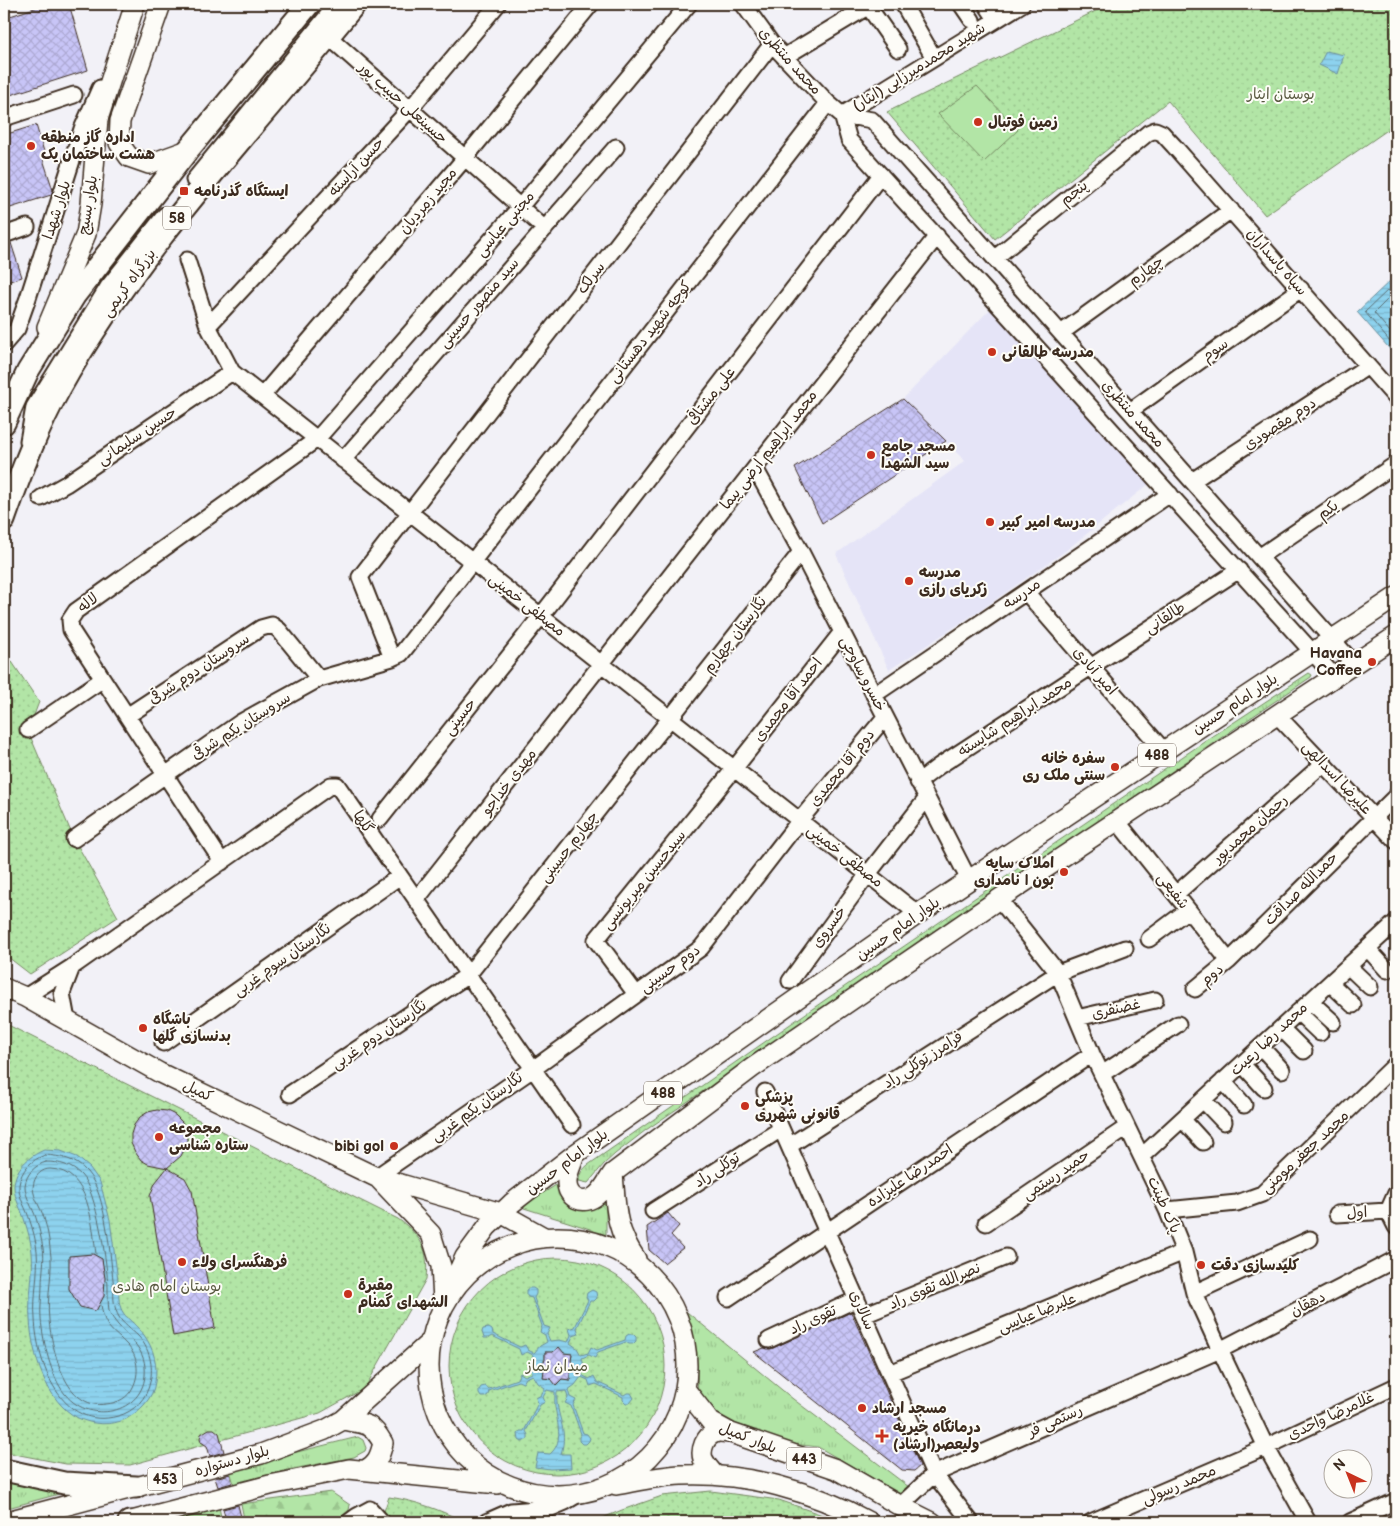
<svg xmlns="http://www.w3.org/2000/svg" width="1400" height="1526" viewBox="0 0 1400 1526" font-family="'Balsamiq Sans','Playpen Sans Arabic',sans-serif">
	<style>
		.built { fill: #e5e4f7 }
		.grass { fill: url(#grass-tufts); stroke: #768862 }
		.forest { fill: url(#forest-firs); stroke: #768862 }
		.park { fill: url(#park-dots); stroke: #768862 }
		.pitch { fill: #b2e5a6; stroke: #768862 }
		.water { fill: url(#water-rules); stroke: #6c8f9b; fill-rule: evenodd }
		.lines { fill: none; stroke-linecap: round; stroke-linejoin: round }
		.shore { stroke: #5c6d71; stroke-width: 1 }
		.building { fill: url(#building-cross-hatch); stroke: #3b2a1e }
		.minor-casing { stroke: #3b2a1e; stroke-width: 19 }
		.major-casing { stroke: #3b2a1e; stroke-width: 22 }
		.highway-casing { stroke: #3b2a1e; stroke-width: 25 }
		.minor { stroke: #fdfcf7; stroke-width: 15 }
		.major { stroke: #fdfcf7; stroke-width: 19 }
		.highway { stroke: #fdfcf7; stroke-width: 21 }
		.poi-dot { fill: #c8321e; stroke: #fdfcf7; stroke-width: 2 }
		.labels { text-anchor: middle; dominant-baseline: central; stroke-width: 4; stroke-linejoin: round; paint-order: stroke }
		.shield { fill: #fdfcf7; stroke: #75695f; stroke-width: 1 }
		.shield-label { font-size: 14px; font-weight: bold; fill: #3b2a1e }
		.street-label { font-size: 15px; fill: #3b2a1e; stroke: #fdfcf7 }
		.park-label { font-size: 15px; fill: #595940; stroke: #fdfcf7 }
		.poi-label { font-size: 15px; font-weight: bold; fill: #3b2a1e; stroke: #fdfcf7; text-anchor: start }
	</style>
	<defs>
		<pattern id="grass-tufts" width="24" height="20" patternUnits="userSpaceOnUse" patternTransform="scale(1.25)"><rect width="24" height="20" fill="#b2e5a6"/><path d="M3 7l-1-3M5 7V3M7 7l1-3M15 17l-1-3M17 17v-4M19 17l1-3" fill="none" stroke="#9ac58e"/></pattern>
		<pattern id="forest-firs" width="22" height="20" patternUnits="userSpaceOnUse" patternTransform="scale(1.25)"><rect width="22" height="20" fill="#b2e5a6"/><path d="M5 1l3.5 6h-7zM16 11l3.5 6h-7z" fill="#9ac58e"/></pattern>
		<pattern id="park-dots" width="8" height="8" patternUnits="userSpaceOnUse" patternTransform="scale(1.25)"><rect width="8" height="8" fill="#b2e5a6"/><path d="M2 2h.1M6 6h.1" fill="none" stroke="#9ac58e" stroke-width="1.8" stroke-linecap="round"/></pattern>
		<pattern id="water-rules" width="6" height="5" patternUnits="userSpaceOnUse" patternTransform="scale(1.25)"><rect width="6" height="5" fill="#8dd2ee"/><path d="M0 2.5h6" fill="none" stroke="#7bb4cc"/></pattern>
		<pattern id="building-cross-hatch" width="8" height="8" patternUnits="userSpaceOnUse" patternTransform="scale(1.25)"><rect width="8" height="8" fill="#c8c5f7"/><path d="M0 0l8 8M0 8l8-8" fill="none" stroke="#ada9d3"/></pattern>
	</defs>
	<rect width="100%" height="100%" fill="#f2f1f7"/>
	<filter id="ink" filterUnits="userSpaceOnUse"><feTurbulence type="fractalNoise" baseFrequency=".02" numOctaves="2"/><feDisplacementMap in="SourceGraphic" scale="10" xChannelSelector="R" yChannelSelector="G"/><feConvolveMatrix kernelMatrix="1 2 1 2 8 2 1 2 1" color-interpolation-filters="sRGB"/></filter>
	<g filter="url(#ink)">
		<path class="built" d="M993 306 1155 479 1064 552 985 607 889 670 836 554 965 461 903 399Z"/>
		<path class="grass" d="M1309 673 1312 675 1311 677 1237 727 646 1130 615 1154 604 1164 588 1183 579 1181C579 1174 582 1170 588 1165L825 1000 1204 742Z
			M564 1180 563 1195 606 1194V1234L602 1235 590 1229 524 1208 526 1204Z
			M682 1308 793 1399 909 1487 901 1494 818 1447 766 1441 719 1417 698 1394 696 1350Z
			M358 1437 363 1440 366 1448 365 1451 354 1457 288 1470 234 1484 230 1471 293 1453Z
			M4 1476 59 1494 4 1509Z"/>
		<path class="forest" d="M331 1492 350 1505 349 1510 335 1522H234L244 1519 241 1504Z
			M219 1507 222 1522H164Z"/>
		<path class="park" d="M1110 4H1396V124L1265 215 1168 101 995 239 887 112Z
			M4 650 39 702 28 731 74 839 118 917 30 974 4 954Z
			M4 1023 398 1219C422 1236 429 1250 426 1279L365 1388 320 1413 130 1465 66 1464 4 1452Z
			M449 1366a108 108 0 1 1 216 0a108 108 0 1 1-216 0Z
			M711 1491 779 1500 843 1522H593L622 1510 662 1496Z
			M389 1497C417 1501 440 1510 465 1522H389L383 1514Z"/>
		<path class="pitch" d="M977 86 1018 130 984 162 938 114Z"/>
		<path class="water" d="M1326 51 1344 55 1338 74 1319 65Z
			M1391 280 1396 286V356L1357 312Z
			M44 1150 61 1151 77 1157 90 1168 100 1182 110 1220 119 1288C117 1318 129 1315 144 1335 154 1349 158 1365 155 1382 153 1399 140 1411 126 1419 111 1426 93 1425 78 1418 46 1402 32 1354 30 1320 28 1297 34 1274 32 1252 31 1242 28 1231 25 1222 22 1210 14 1199 14 1186 15 1168 28 1157 44 1150Z
			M529 1288H533L536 1290V1294L534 1298 544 1326 550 1328 547 1334 550 1341 559 1340 568 1342 571 1335 569 1329 575 1327 588 1300 586 1297 587 1293 592 1290 596 1292 597 1298 594 1301H590L577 1328 579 1334 573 1336 570 1343 577 1348 581 1355 588 1353 591 1347 597 1350 625 1340 626 1336 629 1334H633L636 1337V1341L633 1344H629L626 1342 598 1352 595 1358 589 1355 582 1358 584 1367 582 1375 589 1379 594 1376 597 1382 624 1395 627 1393H631L634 1398 630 1403H626L623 1400V1397L596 1384 590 1386 588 1380 581 1377 575 1385 568 1390 570 1397 576 1400 573 1405 583 1433 587 1434 590 1438 589 1441 586 1444H582L579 1441V1437L581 1434 571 1406 565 1403 568 1398 566 1391 557 1392C555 1417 569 1427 561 1454H570L571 1468 550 1469 535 1467 538 1453 550 1454C563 1443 558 1427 556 1412 554 1406 555 1399 555 1392L547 1390 543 1397 545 1402 540 1405 526 1431 528 1435V1439L522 1442 519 1440 518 1434 520 1431H524L538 1403 536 1398 541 1395 545 1388 538 1383 533 1375 526 1378 523 1383 518 1381 489 1391 488 1395 485 1397H481L479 1394V1390L481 1387 485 1386 489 1389 517 1379 520 1373 525 1376 532 1373 531 1364 533 1355 527 1352 521 1355 519 1349 492 1336 488 1338H484L482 1332 483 1329 489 1328 492 1330 493 1334 520 1347 525 1345 528 1350 534 1353 540 1346 547 1342 545 1335 540 1332 542 1326 532 1298 528 1297 526 1294V1290ZM545 1352 571 1354V1361L576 1367 570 1372V1380L562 1379 556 1384 551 1379 543 1378 544 1370 539 1365 545 1360Z"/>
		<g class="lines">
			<path class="shore" d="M1396 289H1389L1365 312 1396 349
				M1396 295 1391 296 1374 313 1396 339
				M45 1155C61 1156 76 1159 87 1172 107 1194 110 1258 114 1288 113 1298 114 1308 119 1317 123 1324 132 1330 138 1336 149 1347 154 1366 150 1382 147 1398 134 1412 118 1416 61 1432 37 1363 35 1319 33 1296 39 1273 37 1251 36 1241 33 1230 30 1221 27 1209 18 1198 19 1185 21 1170 31 1160 45 1155Z
				M46 1162C60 1162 71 1165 81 1175 97 1191 107 1264 108 1287 108 1296 108 1302 109 1311 118 1332 143 1342 145 1367 149 1412 91 1427 65 1394 51 1377 43 1342 41 1319 40 1308 42 1296 42 1285 42 1273 45 1259 43 1248 41 1238 39 1227 36 1218 33 1208 25 1197 25 1186 26 1174 35 1165 46 1162Z
				M96 1254C92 1225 90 1170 50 1169 42 1169 36 1175 34 1182 30 1194 41 1207 44 1218 47 1228 49 1238 50 1248 54 1271 46 1296 49 1320 52 1349 65 1411 106 1404 118 1403 128 1398 133 1387 140 1373 138 1356 127 1345 121 1338 113 1333 108 1326 104 1320 102 1312 101 1305"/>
		</g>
		<path class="building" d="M47 4H69L88 70 4 97V18Z
			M36 125 45 155 42 156 53 190 51 195 4 210V135Z
			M11 243 22 277 4 283V244Z
			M903 399 946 441 822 523 795 468Z
			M157 1110 167 1111 175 1115 182 1122 186 1130 187 1140 185 1148 181 1156 167 1168 148 1164 141 1160 135 1152 131 1143V1134L134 1125 140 1117 148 1112Z
			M167 1168 185 1178 192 1191 215 1328 173 1336 150 1196 155 1183Z
			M668 1213 679 1226 671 1235 683 1248 664 1263 649 1250 647 1227Z
			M93 1254 102 1259 105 1278 104 1296 96 1311 80 1307 69 1289V1256Z
			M851 1312 920 1466 914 1471 902 1470 754 1352 764 1348H773Z
			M559 1347 564 1353 572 1354 571 1361 576 1367 570 1372V1380L562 1379 556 1385 551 1379 543 1378 544 1370 539 1365 545 1360V1352H553Z
			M209 1429H214L219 1433 224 1452 210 1456 207 1446 201 1442 200 1438 201 1434Z
			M230 1474 232 1483 218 1487 215 1478Z
			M238 1505 241 1517 226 1520 223 1509Z"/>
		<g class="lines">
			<g class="minor-casing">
				<path id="minor" d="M743 4 772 44 828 103 842 115 872 120 1354 664
					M903 4 934 58
					M961 4 972 20
					M986 4 996 19
					M868 6 898 49
					M329 37 545 229
					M784 57 872 4
					M842 115 849 140 1334 676
					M842 115 1022 4
					M4 118 74 95
					M194 180 337 4
					M4 235 27 227
					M995 258 1148 133 1155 130 1162 133 1174 146 1396 398
					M187 260 208 326 232 372 918 914
					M208 326 410 109 498 4
					M1061 333 1231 210
					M4 344 17 329 28 298 82 129 100 88
					M262 396 465 158 591 4
					M1130 411 1301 289
					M28 441 34 407 108 287 165 215
					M343 460 616 147
					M755 468 801 552 969 880
					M1192 481 1368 366
					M41 498 66 484 232 372
					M1259 557 1396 464
					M1026 592 1164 751
					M392 658 360 577 772 44
					M874 695 1170 494
					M1277 715 1396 841
					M127 716 261 628 272 625 279 630 319 679
					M28 730 103 679
					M918 782 939 766 1239 570
					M380 819 541 616 881 175
					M1117 821 1229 961
					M74 839 241 722 319 679 392 658 401 654 828 103
					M222 862 71 630 70 620 76 611 317 439 520 207 689 4
					M1176 894 1324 763
					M999 899 1058 973 1092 1054 1167 1210 1184 1252 1194 1293 1220 1350 1266 1447 1308 1522
					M416 900 937 236
					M1149 939 1188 910
					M1368 949 1387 970
					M1348 966 1370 987
					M790 981 868 874 927 798
					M1330 983 1353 1005
					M1195 989 1229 961 1396 796
					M636 994 596 940 734 769 842 632
					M25 997 72 967 331 785H337L572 1125
					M1310 1001 1333 1022
					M1298 1012 1320 1033
					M1077 1018 1155 1000
					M67 1020 62 993 72 967
					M1281 1028 1304 1051
					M163 1043 400 876
					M1261 1047 1282 1070
					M1242 1064 1264 1088
					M1102 1074 1178 1024
					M1223 1081 1244 1105
					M765 1092 934 1474 971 1522
					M290 1094 468 975 801 552
					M1203 1100 1224 1122
					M1182 1119 1203 1142
					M789 1146 1058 973 1125 948
					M1142 1156 1396 922
					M376 1177 533 1069 701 948 800 820 885 717
					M1167 1210 1237 1203 1262 1194 1396 1064
					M653 1211 781 1129
					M1388 1211 1396 1193
					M1388 1211 1396 1227
					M1337 1214 1388 1211
					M986 1223 1127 1127
					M1194 1293 1310 1239
					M728 1298 1092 1054
					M864 1315 1006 1257
					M769 1340 857 1299
					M890 1373 1184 1252
					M900 1506 934 1474 1220 1350 1396 1259
					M349 1522 357 1516 370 1509 382 1522
					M486 1522 511 1511 551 1508 565 1502 580 1493
					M1091 1522 1266 1447 1396 1386
					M1350 1522 1396 1501"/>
			</g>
			<g class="major-casing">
				<path id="major" d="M161 4 120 121 119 143 129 157 149 164 188 150
					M47 327 86 234 91 204 98 119 135 4
					M4 988 25 997 160 1073 376 1177 501 1213 544 1237
					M575 1154C573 1162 567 1173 567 1181 566 1198 584 1207 597 1195 603 1190 608 1180 613 1173L752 1068 999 899 1396 636
					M613 1173C616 1210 615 1228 636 1259
					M377 1177 431 1234 441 1266 443 1300
					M429 1366a129 129 0 1 1 258 0a129 129 0 1 1-258 0Z
					M443 1305 465 1257 487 1227 512 1203 575 1154 918 914 1396 597
					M685 1389 711 1422 731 1433 836 1469 900 1506 932 1522
					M343 1420C366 1424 371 1422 383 1443 380 1456 377 1464 365 1470
					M715 1475C711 1471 706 1465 703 1459 700 1450 705 1436 715 1433 719 1431 726 1433 731 1433
					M616 1485C638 1481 659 1476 681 1475 745 1472 813 1491 869 1522
					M4 1522 261 1454 325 1430 343 1420 430 1342
					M128 1522 270 1485 349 1469 498 1484"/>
			</g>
			<g class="highway-casing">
				<path id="highway" d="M4 423 28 371 75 295 188 150 309 4
					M4 520C20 475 37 429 60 388 139 246 254 129 355 4
					M4 1470 64 1483 136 1487
					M129 1522H131"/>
			</g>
			<use href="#minor" class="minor"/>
			<use href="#major" class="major"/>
			<use href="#highway" class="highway"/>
		</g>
	</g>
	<g class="poi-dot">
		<circle cx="978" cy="122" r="5"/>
		<circle cx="31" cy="146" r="5"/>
		<rect x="179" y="186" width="10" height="10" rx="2.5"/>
		<circle cx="992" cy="352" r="5"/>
		<circle cx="871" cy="455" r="5"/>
		<circle cx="990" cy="522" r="5"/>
		<circle cx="909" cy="581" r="5"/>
		<circle cx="1372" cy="662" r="5"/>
		<circle cx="1115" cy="767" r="5"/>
		<circle cx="1064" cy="872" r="5"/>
		<circle cx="143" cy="1028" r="5"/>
		<circle cx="745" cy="1106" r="5"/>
		<circle cx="159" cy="1137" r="5"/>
		<circle cx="394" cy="1146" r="5"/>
		<circle cx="182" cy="1262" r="5"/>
		<circle cx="1201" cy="1265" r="5"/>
		<circle cx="348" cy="1294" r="5"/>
		<circle cx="862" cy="1408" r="5"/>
		<path d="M879.5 1428.5h5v5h5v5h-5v5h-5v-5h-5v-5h5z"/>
	</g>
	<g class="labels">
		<g class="shield">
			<rect x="163" y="206.5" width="28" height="23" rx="4"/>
			<rect x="1138" y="743.5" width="38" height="23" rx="4"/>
			<rect x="644" y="1081.5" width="38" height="23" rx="4"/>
			<rect x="786.5" y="1447.5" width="35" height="23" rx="4"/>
			<rect x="147.5" y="1467.5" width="35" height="23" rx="4"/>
		</g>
		<g class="shield-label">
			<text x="177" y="218">58</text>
			<text x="1157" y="755">488</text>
			<text x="663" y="1093">488</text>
			<text x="804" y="1459">443</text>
			<text x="165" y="1479">453</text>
		</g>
		<g class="street-label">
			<text transform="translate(790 61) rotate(48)">محمد منتظری</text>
			<text transform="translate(919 67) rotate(-32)">شهید محمدمیرزایی (ایثار)</text>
			<text transform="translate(403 103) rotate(42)">حسینعلی حبیب پور</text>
			<text transform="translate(356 167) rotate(-47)">حسن آراسته</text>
			<text transform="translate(1074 193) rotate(-39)">پنجم</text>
			<text transform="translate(428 201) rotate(-50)">مجید زمردیان</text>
			<text transform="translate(88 205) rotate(-81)">بلوار بسیج</text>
			<text transform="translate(57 210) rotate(-72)">بلوار شهدا</text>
			<text transform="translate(505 224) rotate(-49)">مجتبی عباسی</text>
			<text transform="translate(1277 262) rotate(49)">سپاه پاسداران</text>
			<text transform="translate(1146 271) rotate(-36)">چهارم</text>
			<text transform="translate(591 278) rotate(-52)">سرلک</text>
			<text transform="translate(129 283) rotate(-54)">بزرگراه کریمی</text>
			<text transform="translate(479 303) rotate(-49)">سید منصور حسینی</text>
			<text transform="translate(650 332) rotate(-52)">کوچه شهید دهستانی</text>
			<text transform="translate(1215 350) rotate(-35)">سوم</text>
			<text transform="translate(711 396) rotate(-52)">علی مشتاقی</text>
			<text transform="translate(1133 414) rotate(48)">محمد منتظری</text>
			<text transform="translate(1280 424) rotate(-33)">دوم مقصودی</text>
			<text transform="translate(137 436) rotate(-34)">حسین سلیمانی</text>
			<text transform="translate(769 450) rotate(-52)">محمد ابراهیم ارضی پیما</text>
			<text transform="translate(1328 510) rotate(-34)">یکم</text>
			<text transform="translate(1022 594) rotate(-34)">مدرسه</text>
			<text transform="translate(88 603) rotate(-38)">لاله</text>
			<text transform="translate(527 605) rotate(38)">مصطفی خمینی</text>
			<text transform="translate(1165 618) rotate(-33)">طالقانی</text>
			<text transform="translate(735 635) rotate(-52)">نگارستان چهارم</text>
			<text transform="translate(199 669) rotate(-33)">سروستان دوم شرقی</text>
			<text transform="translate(1095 671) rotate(49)">امیر آبادی</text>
			<text transform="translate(863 674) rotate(63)">خسرو ساوجی</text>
			<text transform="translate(788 700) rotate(-52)">احمد آقا محمدی</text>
			<text transform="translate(1235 704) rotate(-33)">بلوار امام حسین</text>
			<text transform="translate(460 717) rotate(-52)">حسینی</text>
			<text transform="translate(1015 717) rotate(-33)">محمد ابراهیم شایسته</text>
			<text transform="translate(241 726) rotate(-32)">سروستان یکم شرقی</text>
			<text transform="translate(842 768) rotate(-51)">دوم آقا محمدی</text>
			<text transform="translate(1337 778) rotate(47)">علیرضا اسدالهی</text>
			<text transform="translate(509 782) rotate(-52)">مهدی خداجو</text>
			<text transform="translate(363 822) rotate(57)">گلها</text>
			<text transform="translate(1250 829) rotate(-42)">رحمان محمدپور</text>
			<text transform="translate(569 847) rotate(-52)">چهارم حسینی</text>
			<text transform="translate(845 856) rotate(38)">مصطفی خمینی</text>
			<text transform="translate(644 880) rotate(-51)">سیدحسین میریونسی</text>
			<text transform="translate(1301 889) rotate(-45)">حمدالله صداقت</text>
			<text transform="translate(1173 891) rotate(52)">شفیعی</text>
			<text transform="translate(829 927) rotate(-54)">خسروی</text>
			<text transform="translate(898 929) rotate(-35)">بلوار امام حسین</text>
			<text transform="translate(282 960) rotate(-35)">نگارستان سوم غربی</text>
			<text transform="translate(670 969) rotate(-36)">دوم حسینی</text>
			<text transform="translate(1212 975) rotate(-40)">دوم</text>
			<text transform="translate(1116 1009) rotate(-13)">غضنفری</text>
			<text transform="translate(379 1035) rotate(-34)">نگارستان دوم غربی</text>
			<text transform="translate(1269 1039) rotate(-43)">محمد رضا رعیت</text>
			<text transform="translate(923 1060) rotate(-33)">فرامرز توکلی راد</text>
			<text transform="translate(198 1091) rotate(26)">کمیل</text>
			<text transform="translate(477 1107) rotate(-35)">نگارستان یکم غربی</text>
			<text transform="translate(1305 1152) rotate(-43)">محمد جعفر مومنی</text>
			<text transform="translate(567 1162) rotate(-37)">بلوار امام حسین</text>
			<text transform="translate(717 1170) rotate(-33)">توکلی راد</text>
			<text transform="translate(1056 1175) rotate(-34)">حمید رستمی</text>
			<text transform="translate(910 1176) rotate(-34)">احمدرضا علیزاده</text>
			<text transform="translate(1164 1205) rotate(66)">پاک طینت</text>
			<text transform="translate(1357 1213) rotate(-4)">اول</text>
			<text transform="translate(935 1286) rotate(-23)">نصرالله تقوی راد</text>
			<text transform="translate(1308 1304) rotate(-27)">دهقان</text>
			<text transform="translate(862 1310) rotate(66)">سالاری</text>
			<text transform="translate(1037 1313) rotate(-22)">علیرضا عباسی</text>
			<text transform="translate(813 1320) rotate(-25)">تقوی راد</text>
			<text transform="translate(1331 1416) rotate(-25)">غلامرضا واحدی</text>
			<text transform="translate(1055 1421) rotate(-24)">رستمی فر</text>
			<text transform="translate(748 1438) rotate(22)">بلوار کمیل</text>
			<text transform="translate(232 1461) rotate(-16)">بلوار دستواره</text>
			<text transform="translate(1179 1485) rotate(-23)">محمد رسولی</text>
		</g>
		<g class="park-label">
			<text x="1281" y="94">بوستان ایثار</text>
			<text x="167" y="1286">بوستان امام هادی</text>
			<text x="557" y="1366">میدان نماز</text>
		</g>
		<g class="poi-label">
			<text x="988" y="122">زمین فوتبال</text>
			<text x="41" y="137">اداره گاز منطقه<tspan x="41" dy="17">هشت ساختمان یک</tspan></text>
			<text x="194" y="191">ایستگاه گذرنامه</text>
			<text x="1002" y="352">مدرسه طالقانی</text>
			<text x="881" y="446">مسجد جامع<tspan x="881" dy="17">سید الشهدا</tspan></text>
			<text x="1000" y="522">مدرسه امیر کبیر</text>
			<text x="919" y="572">مدرسه<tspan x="919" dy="17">زکریای رازی</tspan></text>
			<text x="1362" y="653" text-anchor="end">Havana<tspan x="1362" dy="17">Coffee</tspan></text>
			<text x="1105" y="758" text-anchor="end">سفره خانه<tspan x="1105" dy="17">سنتی ملک ری</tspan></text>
			<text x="1054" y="863" text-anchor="end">املاک سایه<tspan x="1054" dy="17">بون | نامداری</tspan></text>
			<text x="153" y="1019">باشگاه<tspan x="153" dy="17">بدنسازی گلها</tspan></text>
			<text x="755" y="1097">پزشکی<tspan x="755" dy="17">قانونی شهرری</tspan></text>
			<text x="169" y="1128">مجموعه<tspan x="169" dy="17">ستاره شناسی</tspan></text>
			<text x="384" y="1146" text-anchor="end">bibi gol</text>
			<text x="192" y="1262">فرهنگسرای ولاء</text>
			<text x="1211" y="1265">کلیدسازی دقت</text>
			<text x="358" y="1285">مقبرة<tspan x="358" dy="17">الشهدای گمنام</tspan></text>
			<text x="872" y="1408">مسجد ارشاد</text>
			<text x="893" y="1427">درمانگاه خیریه<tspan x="893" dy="17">ولیعصر(ارشاد)</tspan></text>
		</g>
	</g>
	<rect width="1400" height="1526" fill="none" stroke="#fdfcf7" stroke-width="20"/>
	<rect x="10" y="10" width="1380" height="1506" fill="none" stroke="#3b2a1e" stroke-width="2" filter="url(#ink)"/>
	<g transform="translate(1348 1474) rotate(317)"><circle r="24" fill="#fdfcf7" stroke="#afa8a0"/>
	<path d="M0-4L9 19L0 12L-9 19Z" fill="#c8321e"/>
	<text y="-8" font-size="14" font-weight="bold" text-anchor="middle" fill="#3b2a1e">N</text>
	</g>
</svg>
